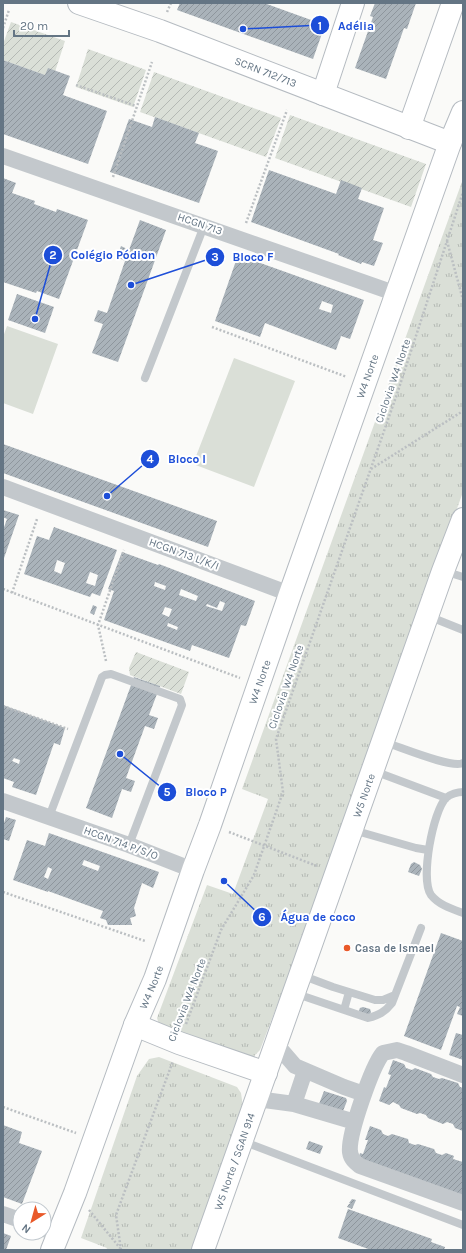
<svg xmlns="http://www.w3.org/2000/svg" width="466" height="1253" viewBox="0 0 466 1253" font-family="Karla,sans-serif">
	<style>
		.grass { fill: url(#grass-tufts) }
		.garden { fill: url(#garden-furrows) }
		.pitch { fill: #dadfd7 }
		.building { fill: url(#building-hatch); fill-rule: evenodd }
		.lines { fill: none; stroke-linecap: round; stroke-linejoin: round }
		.secondary-casing { stroke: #b5bbc1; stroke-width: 24 }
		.path { stroke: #bbbfc2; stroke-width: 2.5; stroke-dasharray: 2 2; stroke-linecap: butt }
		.lane { stroke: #c3c8cc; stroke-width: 8 }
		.street { stroke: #c3c8cc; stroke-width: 16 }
		.secondary { stroke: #fff; stroke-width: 22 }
		.poi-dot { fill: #e95929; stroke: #fff; stroke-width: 1.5 }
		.labels { text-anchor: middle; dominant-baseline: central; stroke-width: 4; stroke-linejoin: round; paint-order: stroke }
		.street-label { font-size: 11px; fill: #647584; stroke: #fff }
		.poi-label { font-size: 11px; font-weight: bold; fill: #647584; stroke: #fff; text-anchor: start }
		.leader { fill: none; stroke: #1d4ed8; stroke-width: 1.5 }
		.callout-dot { fill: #1d4ed8; stroke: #fff; stroke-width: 1.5 }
		.mark-label { font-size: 12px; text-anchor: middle; font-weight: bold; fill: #fff }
		.callout-label { font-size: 12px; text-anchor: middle; font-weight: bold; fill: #1d4ed8; stroke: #fff; stroke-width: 4; stroke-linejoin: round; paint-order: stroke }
	</style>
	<defs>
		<pattern id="grass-tufts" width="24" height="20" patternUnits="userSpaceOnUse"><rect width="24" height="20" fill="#dadfd7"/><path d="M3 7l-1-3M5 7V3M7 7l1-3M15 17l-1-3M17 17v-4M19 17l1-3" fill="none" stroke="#b4b9b4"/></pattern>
		<pattern id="garden-furrows" width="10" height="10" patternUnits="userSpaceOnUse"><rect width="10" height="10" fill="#dadfd7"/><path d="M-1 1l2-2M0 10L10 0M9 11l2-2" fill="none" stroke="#b4b9b4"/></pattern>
		<pattern id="building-hatch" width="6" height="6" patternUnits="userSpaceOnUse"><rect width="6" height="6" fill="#aab3ba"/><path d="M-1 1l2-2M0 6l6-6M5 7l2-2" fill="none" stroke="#8e969d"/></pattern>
	</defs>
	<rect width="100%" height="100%" fill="#fafaf8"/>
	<path class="grass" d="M463 179V492L286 982 260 1050 253 1057 160 1028 157 1018 207 885 233 894 268 799 242 789Z
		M159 1057 237 1087 241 1093 243 1107 191 1250H106L107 1248 81 1238 137 1076 149 1059Z"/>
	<path class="garden" d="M11 22 65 41 53 78 3 60V44Z
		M88 49 146 70 133 107 76 87Z
		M154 72 281 118 266 157 140 112Z
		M290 115 426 164 411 207 275 158Z
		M136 652 189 672 181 694 130 675 129 668Z"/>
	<path class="pitch" d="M7 326 58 344 33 414 3 403V337Z
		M234 358 295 381 254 487 193 464Z"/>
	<path class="building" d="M180 3H264L325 25 313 59 177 10Z
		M375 3H416L407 29 404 28 386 79 355 68 373 17 370 16Z
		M3 60 45 75 48 68 70 76 63 95 107 111 88 164 3 134Z
		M155 117 199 133 195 143 218 151 199 203 110 172 129 119 152 127Z
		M269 170 336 194 341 180 362 188 358 199 384 208 373 240 383 243 374 266 362 262 361 264 338 255 339 254 251 222Z
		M3 178 16 183 12 193 35 201 34 204 56 212 57 209 88 220 59 299 37 291 36 293 3 282Z
		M140 220 166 230 118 362 92 353 103 324 94 321 98 310 107 313 125 261 117 257 121 246 129 250Z
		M238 255 364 300 350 339 341 336 336 350 265 323 260 337 215 321ZM322 301 333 305 331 313 319 309Z
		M17 294 54 307 45 333 8 320Z
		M3 444 217 521 208 547 3 473Z
		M3 510 19 515 3 561V530L7 519 3 517Z
		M54 527 117 550 100 596 92 593 90 597 24 574 37 536 49 540ZM57 560 65 563 61 574 54 571ZM90 572 98 575 95 586 86 583Z
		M122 552 158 565 159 564 255 601 246 626 241 625 229 658 192 645 190 651 104 620 114 591 108 589ZM155 582 166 586 165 590 154 586ZM181 589 198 596 196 601 179 595ZM220 601 225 603 222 611 206 606 207 604 217 608ZM165 607 172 609 169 617 162 614ZM168 623 178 627 177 630 167 626Z
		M93 605 97 607 94 615 90 613Z
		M134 677 160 686 149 715 158 718 154 729 145 726 126 778 135 781 131 792 122 789 112 818 86 808Z
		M3 705 65 728 60 745 54 743 36 795 12 787 14 782 3 778ZM14 758 20 760 19 764 12 761Z
		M6 817 16 820 9 841 3 839V826Z
		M49 833 159 872 153 888 142 883 134 908 136 916 130 918 132 925H108L106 920 100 918 103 911 48 891V892L13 880 27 840 45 846ZM84 860 100 866 98 871 82 865ZM48 867 52 869 48 879 44 877Z
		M414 862 420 865 422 869 419 876 408 872 411 864Z
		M441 933 463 941V1016L457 1014 460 1007 457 1006 441 1050 404 1036Z
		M363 1007 370 1009 371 1012 369 1017 358 1013 360 1008Z
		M456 1033 463 1035V1060L449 1055Z
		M393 1060 404 1064 406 1068 412 1070 415 1068 431 1074 433 1077 439 1079 442 1078 458 1083 460 1087 463 1088V1131L455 1128 453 1124 447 1122 443 1124 428 1118 426 1115 420 1113 417 1114 401 1108 399 1105 393 1102 389 1105 379 1101 384 1087 386 1088 391 1075 388 1074Z
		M324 1091 346 1098 347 1101 343 1111 319 1104Z
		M3 1125 22 1132 19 1143 42 1151 22 1204 3 1197Z
		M370 1126 381 1130 383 1134 388 1136 392 1134 408 1139 409 1143 415 1145 418 1144 434 1149 436 1153 442 1155 446 1153 454 1156 453 1159 463 1162V1205L356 1167 360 1153 363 1154 368 1140H365Z
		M309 1141 323 1146 320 1154 306 1149Z
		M352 1199 356 1200 352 1209 347 1207 349 1204H351L349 1203Z
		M348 1209 432 1239 431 1242 445 1247 444 1250H371L338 1238Z
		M3 1233 11 1236 6 1250H3Z"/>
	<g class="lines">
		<g class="secondary-casing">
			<g id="secondary">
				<path id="s1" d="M79 3 160 31 450 143"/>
				<path d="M323 94 353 3"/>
				<path d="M409 128 453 3"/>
				<path d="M135 1025 179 1043 266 1073"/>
				<path id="s2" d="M52 1250 75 1193 135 1025 155 979 193 870 210 825 290 594 450 143 463 112"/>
				<path id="s3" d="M203 1250 443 571 463 519"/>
			</g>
		</g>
		<path class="path" d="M167 12 171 3
			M3 28 9 10
			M76 85 136 106
			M113 177 152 62
			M246 223 287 110
			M447 241 463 300
			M212 327 347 377
			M371 469 463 411
			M3 589 240 678
			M12 593 37 519
			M106 661 98 625 124 550
			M3 706 68 729
			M229 832 317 866
			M3 892 145 941
			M186 1024 221 930 254 875 283 792 276 739 397 394 463 192
			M3 1107 76 1133
			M89 1210 120 1248
			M121 1250 116 1215 173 1061"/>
		<path class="lane" d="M145 378 204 226
			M444 571 463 577
			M428 616 463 630
			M384 742C398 746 452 769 463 763
			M374 771 446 798
			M463 792C458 792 450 794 446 798 433 811 420 879 431 895 439 905 452 909 463 913
			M49 817 102 677 105 675 111 674 180 699 182 705 129 845
			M353 830 416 848 428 850
			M301 975 333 987 375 1000H383L395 995
			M294 993 368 1018C379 1015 385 1012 392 1003L421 928
			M344 1010 349 992
			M242 1141 463 1225"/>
		<path class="street" d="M3 156 397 294
			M3 487 290 594
			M3 801 129 845 193 870
			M276 1044 295 1066 344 1087 364 1094
			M463 1075 406 1053 397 1050 383 1053C372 1066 348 1135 350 1152 351 1159 355 1162 360 1166L463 1203
			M257 1099 294 1104 355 1122
			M294 1104 305 1071
			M3 1214 20 1220
			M44 1229 58 1234"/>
		<use href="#secondary" class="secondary"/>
	</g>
	<circle class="poi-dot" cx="347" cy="948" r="4"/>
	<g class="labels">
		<g class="street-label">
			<text stroke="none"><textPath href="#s1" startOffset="199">SCRN 712/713</textPath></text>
			<text transform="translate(200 224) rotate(19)">HCGN 713</text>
			<text stroke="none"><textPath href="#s2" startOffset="929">W4 Norte</textPath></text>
			<text transform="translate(393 381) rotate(-71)">Ciclovia W4 Norte</text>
			<text transform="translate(184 554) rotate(20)">HCGN 713 L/K/I</text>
			<text stroke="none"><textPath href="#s2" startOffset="605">W4 Norte</textPath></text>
			<text transform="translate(286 687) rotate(-71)">Ciclovia W4 Norte</text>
			<text stroke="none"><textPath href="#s3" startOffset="482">W5 Norte</textPath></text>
			<text transform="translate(121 843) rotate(20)">HCGN 714 P/S/O</text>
			<text stroke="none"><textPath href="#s2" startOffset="281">W4 Norte</textPath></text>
			<text transform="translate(187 1000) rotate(-69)">Ciclovia W4 Norte</text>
			<text stroke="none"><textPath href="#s3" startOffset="94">W5 Norte / SGAN 914</textPath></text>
		</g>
		<g class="poi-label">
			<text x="355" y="948">Casa de Ismael</text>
		</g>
	</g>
	<path class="leader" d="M243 29L320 25M35 319L53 255M131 285L215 257M107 496L150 459M120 754L167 792M224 881L262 917"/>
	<g class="callout-dot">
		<circle cx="243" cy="29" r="4"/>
		<circle cx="35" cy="319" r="4"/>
		<circle cx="131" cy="285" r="4"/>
		<circle cx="107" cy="496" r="4"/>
		<circle cx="120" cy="754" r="4"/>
		<circle cx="224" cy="881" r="4"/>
		<circle cx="320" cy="25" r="10"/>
		<circle cx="53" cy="255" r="10"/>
		<circle cx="215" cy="257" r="10"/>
		<circle cx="150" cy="459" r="10"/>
		<circle cx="167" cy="792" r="10"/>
		<circle cx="262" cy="917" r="10"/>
	</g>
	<g class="mark-label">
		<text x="320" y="30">1</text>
		<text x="53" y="259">2</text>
		<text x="215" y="261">3</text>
		<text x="150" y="463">4</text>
		<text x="167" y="796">5</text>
		<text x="262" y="921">6</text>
	</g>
	<g class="callout-label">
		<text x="356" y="30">Adélia</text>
		<text x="113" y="259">Colégio Pódion</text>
		<text x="253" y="261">Bloco F</text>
		<text x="187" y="463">Bloco I</text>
		<text x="206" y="796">Bloco P</text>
		<text x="318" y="921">Água de coco</text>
	</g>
	<rect width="466" height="1253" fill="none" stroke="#647584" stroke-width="8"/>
	<g transform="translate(32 1221) rotate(217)"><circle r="19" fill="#ffffff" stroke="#c1c8ce"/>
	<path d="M0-3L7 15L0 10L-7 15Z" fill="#e95929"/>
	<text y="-6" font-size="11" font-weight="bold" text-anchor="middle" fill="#647584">N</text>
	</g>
	<path d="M14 30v6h55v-6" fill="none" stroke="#647584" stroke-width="2"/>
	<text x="20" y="30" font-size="12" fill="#647584" stroke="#ffffff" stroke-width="3" paint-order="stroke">20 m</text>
</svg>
